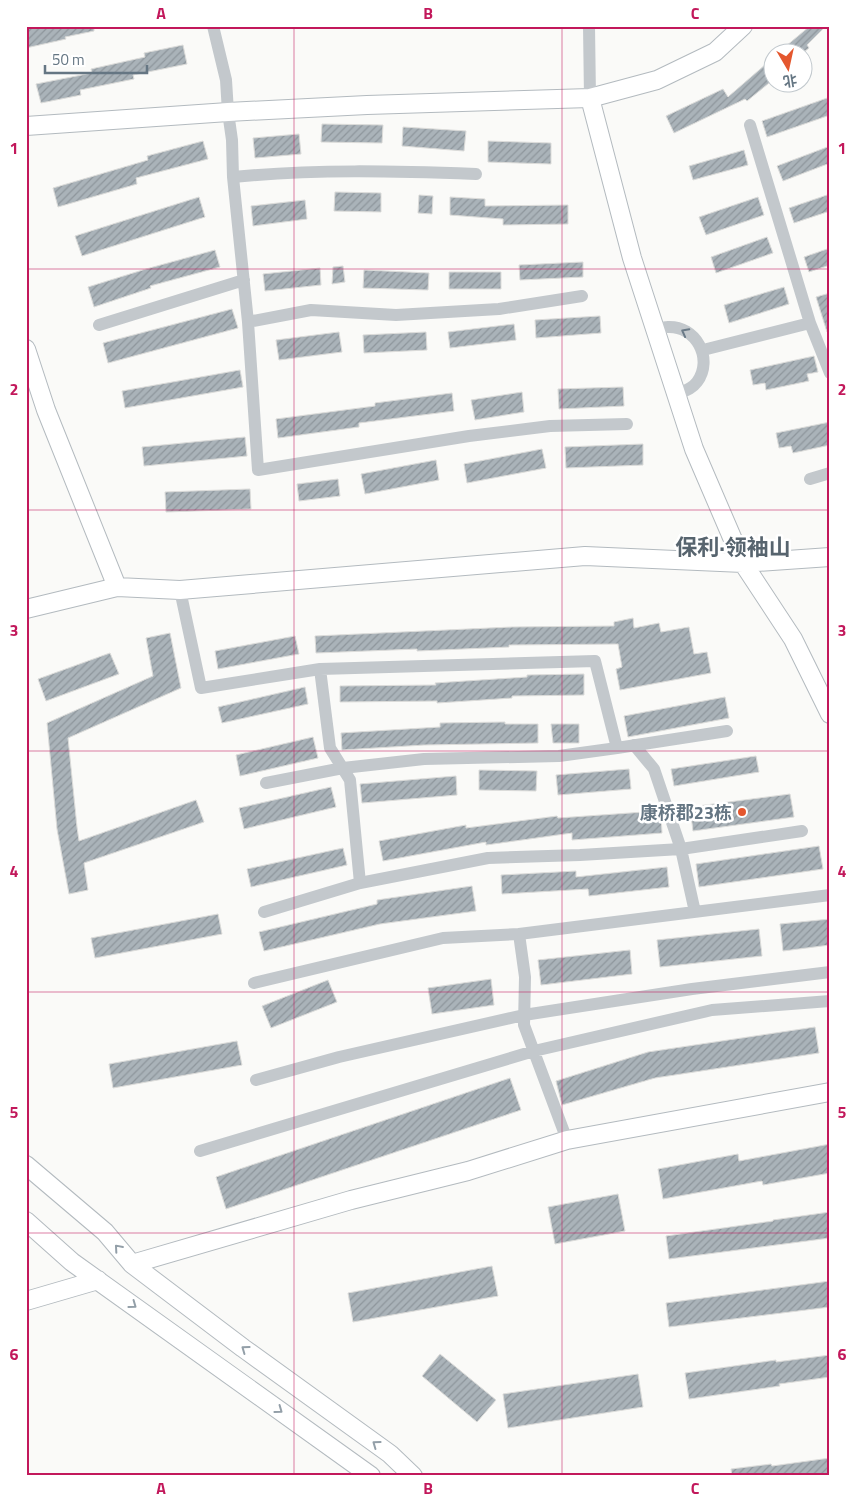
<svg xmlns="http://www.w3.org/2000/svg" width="856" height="1502" viewBox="0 0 856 1502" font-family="'Titillium Web','Noto Sans SC',sans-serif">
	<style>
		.building { fill: url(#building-hatch); stroke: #dcdcda }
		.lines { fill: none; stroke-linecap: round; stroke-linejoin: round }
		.secondary-casing { stroke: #b3babf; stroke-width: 20 }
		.street { stroke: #c3c8cc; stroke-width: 12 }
		.secondary { stroke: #fff; stroke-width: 18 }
		.oneway { stroke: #6a7a87 }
		.oneway2 { stroke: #939fa8 }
		.grid { fill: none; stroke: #c2185b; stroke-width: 1; stroke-opacity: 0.55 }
		.poi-dot { fill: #e4572e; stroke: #fff; stroke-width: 2 }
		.labels { text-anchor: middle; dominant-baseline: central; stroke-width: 5; stroke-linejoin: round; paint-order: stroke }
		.poi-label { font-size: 18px; font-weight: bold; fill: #657683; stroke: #fff; text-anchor: end }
		.district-label { font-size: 22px; font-weight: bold; fill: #57646e; stroke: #fff }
		.neatline { fill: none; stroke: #c2185b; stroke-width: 2 }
		.grid-label { font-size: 16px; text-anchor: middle; font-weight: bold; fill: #c2185b }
	</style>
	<defs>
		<pattern id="building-hatch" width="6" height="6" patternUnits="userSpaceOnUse" patternTransform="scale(1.25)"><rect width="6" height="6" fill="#aab3b9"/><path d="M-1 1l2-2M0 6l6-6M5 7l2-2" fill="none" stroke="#8e969c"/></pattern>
	</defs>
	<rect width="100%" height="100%" fill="#fafaf8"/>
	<path class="building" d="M35 26H94V31L65 37 66 39 26 48V28Z
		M810 26H826L807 45 809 48 804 52H779Z
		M183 45 187 64 133 75 134 79 80 90 81 95 41 103 36 84 92 73 91 69 145 57 144 53Z
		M774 57V79L747 101 745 99 674 133 666 116 723 89 728 97Z
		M830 97V115L767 137 762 121Z
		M322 124 383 125 382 143 321 142Z
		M403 127 466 131 464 151 402 146Z
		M299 134 301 154 255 158 253 138Z
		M203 141 208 159 136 178 137 184 58 207 53 188 148 160 147 156Z
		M488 141 551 143V164L488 162Z
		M830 146V163L783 181 777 166Z
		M744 150 748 165 693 180 689 166Z
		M335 192 381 193V212L334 211Z
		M830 194V211L794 223 789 208Z
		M419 195 433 196 432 214 418 213Z
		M199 197 205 217 82 256 75 236Z
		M450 197 485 199V206L568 205V224L503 225V219L450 215Z
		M758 197 764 215 706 235 699 217Z
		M305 200 307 219 253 226 251 206Z
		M767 237 773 253 716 273 711 257Z
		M830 248V265L809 272 804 257Z
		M215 250 220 267 150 286 151 288 94 307 88 287 146 269Z
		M583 262V277L520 280 519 265Z
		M343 266 345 282 332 284 333 267Z
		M320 268 321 285 265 291 263 274Z
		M364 270 429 273 428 290 363 288Z
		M449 272H501V289H449Z
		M784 287 789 304 729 323 724 305Z
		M830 293V331L827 332 816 297Z
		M232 309 238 328 108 363 103 343Z
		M600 316 601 333 536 338 535 320Z
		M514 324 516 340 450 348 448 332Z
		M339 332 342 352 279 360 276 340Z
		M426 332 427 350 364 353 363 335Z
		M814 356 818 372 807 374 809 381 766 390 765 383 753 385 750 370Z
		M240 370 243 387 125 408 122 391Z
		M623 387 624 406 559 409 558 389Z
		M522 392 524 412 475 420 471 400Z
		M452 393 454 411 359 423V427L278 438 276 419 375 406V403Z
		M830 422V445L793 453 791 446 779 448 776 433Z
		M245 437 247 456 144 466 142 447Z
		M643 444V465L566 468 565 447Z
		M542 449 546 468 467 483 464 464Z
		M436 460 439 480 365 494 361 474Z
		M338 479 340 496 299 501 297 484Z
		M250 489 251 509 166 512 165 492Z
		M633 618 634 628 659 623 661 632 689 627 694 654 707 652 711 673 620 690 616 669 622 667 618 644 509 645V647L417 651V649L316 653 315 636 512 627 614 626V622Z
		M170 633 181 688 68 738 77 827 79 841 196 800 204 822 84 863 88 890 69 894 57 829 47 723 153 676 146 638Z
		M295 636 299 654 218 669 215 651Z
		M110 653 119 674 46 701 38 679Z
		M584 674V695L512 696V698L437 703V701L340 702V686L436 685 435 683 527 677V675Z
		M305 687 308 704 222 723 218 707Z
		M725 697 729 718 628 737 624 716Z
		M505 722V724H538V743L424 745 342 750 341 733 440 727V723Z
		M551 724H579V743H553Z
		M313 737 318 758 240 776 236 755Z
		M756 756 759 772 674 786 671 769Z
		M629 769 631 789 558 795 556 775Z
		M479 770 537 771 536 791 479 790Z
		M456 776 457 795 362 803 360 784Z
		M331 787 336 807 244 829 239 808Z
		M790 794 794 817 693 831 690 807Z
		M659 811 661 816 662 833 572 840V833L486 845V842L383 861 379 841 466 825V828L557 816 558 818Z
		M819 846 823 869 699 887 696 864Z
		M343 848 347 865 251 887 247 869Z
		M667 867 669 887 589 896 588 889 502 894 501 875 576 871V877Z
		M472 886 476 911 380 924 264 951 259 932 377 904V900Z
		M218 914 222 934 95 958 91 938Z
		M830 919V945L783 951 780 924Z
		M759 929 762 956 660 967 657 940Z
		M630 950 632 974 541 985 538 960Z
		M491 979 494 1005 432 1014 428 988Z
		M328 980 337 1002 271 1028 262 1006Z
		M815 1027 819 1053 655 1078 562 1105 556 1081 648 1052Z
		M237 1041 242 1065 113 1088 109 1064Z
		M510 1078 521 1110 226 1209 216 1177Z
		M830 1144V1173L763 1185 762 1181 663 1199 658 1169 738 1154 739 1161Z
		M618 1194 625 1231 555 1244 548 1207Z
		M830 1212V1238L669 1259 666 1236 773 1221V1220Z
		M492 1266 498 1296 353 1322 348 1293Z
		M830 1281V1307L669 1327 666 1303Z
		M440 1354 496 1400 477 1422 422 1376Z
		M830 1355V1377L779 1384 780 1386 689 1399 685 1373 776 1360V1362Z
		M638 1374 643 1407 508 1428 503 1394Z
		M830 1458V1476H732L731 1469 771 1464 772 1466Z"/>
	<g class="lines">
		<g class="secondary-casing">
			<path id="secondary" d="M590 98 632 258 694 449 743 563 793 639 830 714
				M26 126 228 112 367 105 590 98 657 80 715 52 743 26
				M26 349 46 410 117 587
				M26 609 117 587 180 590 585 556 743 563 830 557
				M26 1165 105 1232 132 1264 243 1348 390 1454 413 1476
				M26 1221 72 1262 371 1476
				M132 1264 351 1200 468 1171 567 1140 830 1092
				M26 1301 98 1280"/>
		</g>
		<path class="street" d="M213 26 226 80 228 112 232 140 233 177 248 322 258 470 469 436 550 426 627 424
			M589 26 590 98
			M750 125 810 323 830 373
			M233 177C314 169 395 171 476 174
			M248 322 311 310 396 315 499 309 582 296
			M99 325 244 280
			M656 330C659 329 664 327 667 327 696 325 714 359 697 382 692 389 684 391 677 394
			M703 350 810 323
			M810 479 830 473
			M180 590 201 688 320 669 595 661 617 748 727 731
			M320 669 330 748 350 780 360 883
			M634 745 654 769 681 849 695 912
			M266 783 343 768 424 759 559 756 617 748
			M264 912 360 883 488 858 580 855 681 849 802 831
			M254 983 443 938 519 934
			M256 1080 339 1057 524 1015 692 989 830 972
			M567 1140 524 1025 525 977 519 934 830 895
			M200 1151 534 1051 712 1010 830 1001"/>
		<use href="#secondary" class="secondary"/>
	</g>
	<defs><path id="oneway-chevron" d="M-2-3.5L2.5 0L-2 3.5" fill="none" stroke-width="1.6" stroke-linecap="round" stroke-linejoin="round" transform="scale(1.25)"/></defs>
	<use class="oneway" href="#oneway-chevron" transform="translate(685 332) rotate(-152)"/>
	<g class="oneway2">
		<use href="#oneway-chevron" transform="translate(118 1248) rotate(-131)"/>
		<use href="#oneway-chevron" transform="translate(133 1305) rotate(36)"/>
		<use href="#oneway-chevron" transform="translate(245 1349) rotate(-144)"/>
		<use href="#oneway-chevron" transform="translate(279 1410) rotate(36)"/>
		<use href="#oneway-chevron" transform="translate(376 1444) rotate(-144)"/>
	</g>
	<path class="grid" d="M294 26V1476M562 26V1476M26 269H830M26 510H830M26 751H830M26 992H830M26 1233H830"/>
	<circle class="poi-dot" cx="742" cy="812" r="5"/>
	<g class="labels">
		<g class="poi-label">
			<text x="732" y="812">康桥郡23栋</text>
		</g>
		<g class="district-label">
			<text x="733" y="547">保利·领袖山</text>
		</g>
	</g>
	<rect width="856" height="1502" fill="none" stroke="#ffffff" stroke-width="55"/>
	<g transform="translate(788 68) rotate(171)"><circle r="24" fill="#ffffff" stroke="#c1c8cd"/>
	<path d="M0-4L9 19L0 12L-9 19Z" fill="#e4572e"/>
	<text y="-8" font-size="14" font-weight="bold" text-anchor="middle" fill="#657683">北</text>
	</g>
	<path d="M45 65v8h102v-8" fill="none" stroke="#657683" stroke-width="2.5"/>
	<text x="52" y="65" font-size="15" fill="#657683" stroke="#ffffff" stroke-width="4" paint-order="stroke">50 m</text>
	<rect x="28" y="28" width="800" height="1446" class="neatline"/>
	<g class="grid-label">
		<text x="161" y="19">A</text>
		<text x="428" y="19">B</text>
		<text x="695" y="19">C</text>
		<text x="14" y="154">1</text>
		<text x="842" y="154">1</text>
		<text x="14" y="395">2</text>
		<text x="842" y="395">2</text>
		<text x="14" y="636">3</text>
		<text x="842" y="636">3</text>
		<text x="14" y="877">4</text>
		<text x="842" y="877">4</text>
		<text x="14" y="1118">5</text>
		<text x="842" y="1118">5</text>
		<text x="14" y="1360">6</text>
		<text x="842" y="1360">6</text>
		<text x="161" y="1494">A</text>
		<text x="428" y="1494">B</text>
		<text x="695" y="1494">C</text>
	</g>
</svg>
